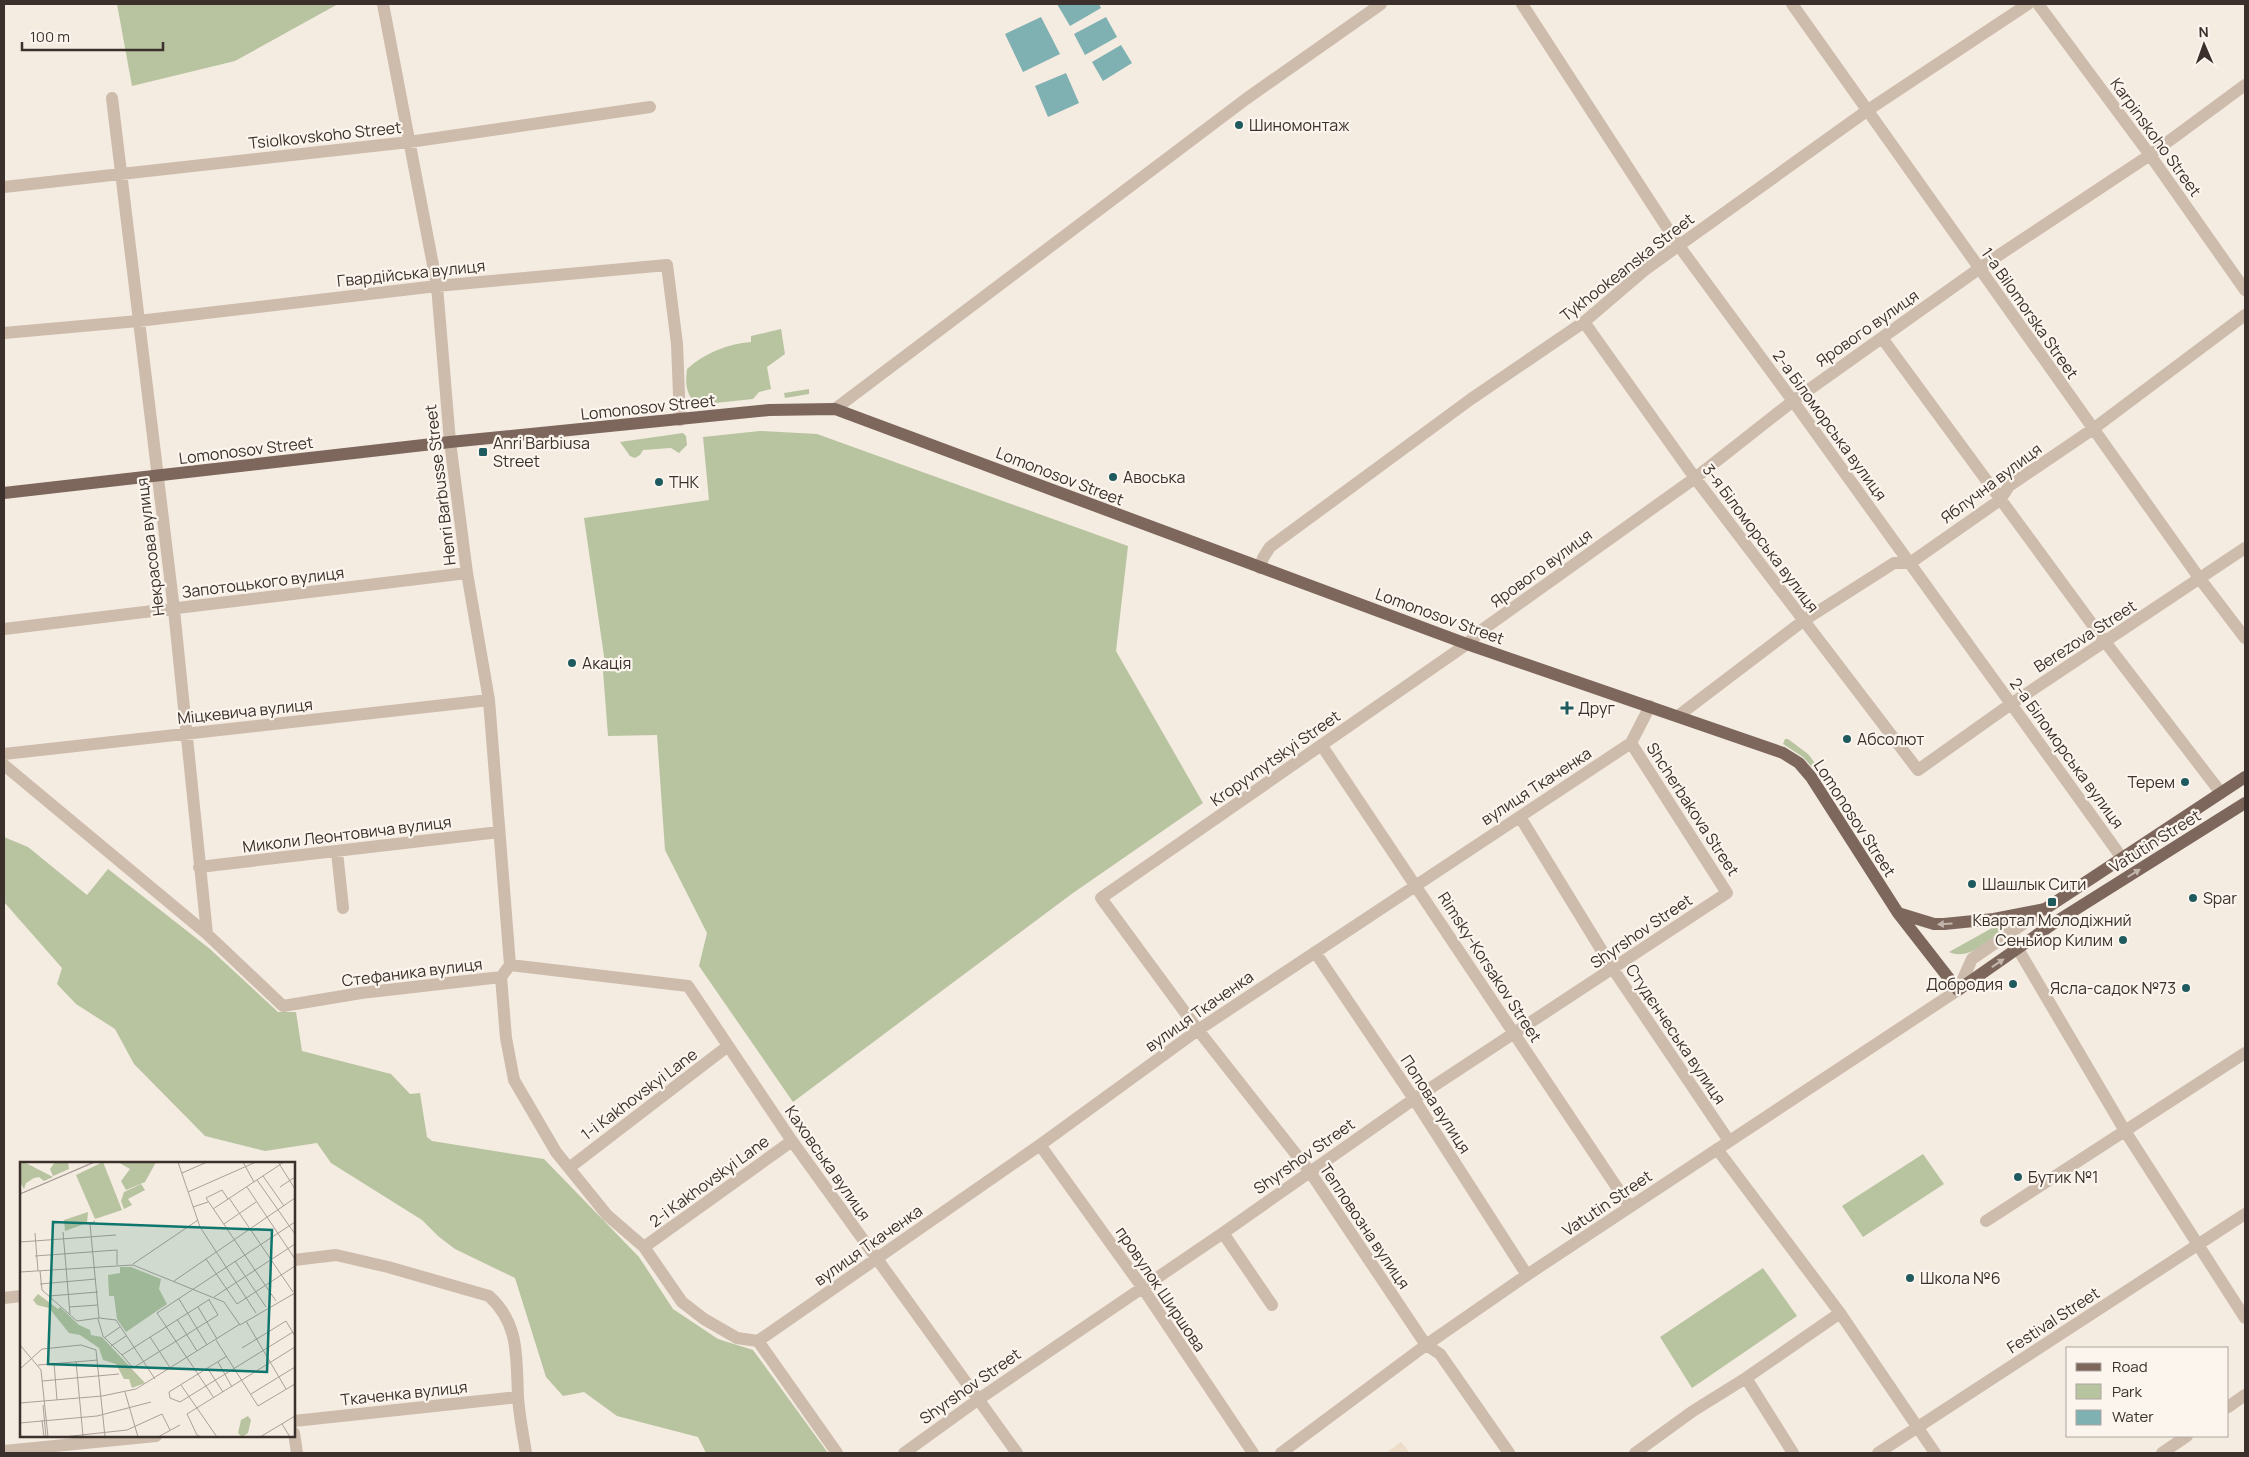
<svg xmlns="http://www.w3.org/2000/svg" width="2249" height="1457" viewBox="0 0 2249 1457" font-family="Manrope,sans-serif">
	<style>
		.green { fill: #b8c4a0 }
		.plaza { fill: #ecdcc8 }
		.water { fill: #7fb0b2 }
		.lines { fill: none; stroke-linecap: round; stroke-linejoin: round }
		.minor { stroke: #cdbbac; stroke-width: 12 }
		.major { stroke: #7d675c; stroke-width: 12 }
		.oneway { fill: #c2b5ac }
		.poi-dot { fill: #1f5a5e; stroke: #fbf5ee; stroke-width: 2 }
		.labels { text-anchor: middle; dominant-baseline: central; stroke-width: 4.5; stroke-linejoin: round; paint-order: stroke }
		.poi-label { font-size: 16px; fill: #3b302b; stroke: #fbf5ee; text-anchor: start }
		.street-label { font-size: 16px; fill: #3b302b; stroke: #fbf5ee }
		.inset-road { fill: none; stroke: #aaa098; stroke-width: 1 }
		.view { fill: #0f766e; fill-opacity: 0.15; stroke: #0f766e; stroke-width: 2.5 }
		.inset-edge { fill: none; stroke: #3b302b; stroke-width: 2.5 }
	</style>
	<rect width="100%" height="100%" fill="#f4ebe1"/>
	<path class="green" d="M117 4H338L235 61 132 86Z
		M781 329 785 354 767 367 771 389 759 392 753 399 696 405C686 393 685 384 687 369 705 353 727 344 751 342V336Z
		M809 389V394L785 398 784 393Z
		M760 431 817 434 1128 546 1116 651 1203 803 1073 893 793 1102 699 966 707 933 665 850 657 735 608 736 603 671 605 663 584 518 709 500 703 437Z
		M683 433 686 436 687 445 679 453 671 448 643 450 640 455 635 458 630 456 620 442Z
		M1785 739H1788L1808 754 1821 771 1820 772 1817 773 1803 757 1783 744Z
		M4 837 28 847 87 895 108 869 210 949 278 1012H296L302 1051 391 1074 410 1094 420 1093 427 1137 432 1141 544 1159 639 1257 673 1309 718 1339 753 1350 828 1453H706L698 1437 617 1416 584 1392 563 1396 546 1377 515 1278 455 1249 438 1236 422 1220 331 1163 317 1143 265 1151 205 1136 134 1064 115 1029 76 1004 57 984 62 968 4 902Z
		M2001 923 2006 930C1990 940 1969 961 1949 952Z
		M1923 1154 1944 1184 1863 1237 1842 1206Z
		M1763 1268 1797 1316 1692 1388 1660 1337Z"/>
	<path class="plaza" d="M1401 1442 1410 1453H1386Z"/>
	<path class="water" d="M1057 4H1099L1101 8 1070 26Z
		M1041 17 1060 54 1023 72 1005 34Z
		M1106 17 1117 37 1085 55 1074 34Z
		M1121 45 1132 63 1103 81 1092 62Z
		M1066 73 1079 103 1048 117 1035 86Z"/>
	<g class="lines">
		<path class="minor" d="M383 4 437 286 450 442 467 573 489 700 510 965
			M1522 4 1679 246 1793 401 2122 858
			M1792 4 2200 579 2245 638
			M2038 4 2150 155 2245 290
			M112 98 174 610 207 934
			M4 187 409 142 650 107
			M1584 322 1695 478 1918 770 2011 704 2245 548
			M4 333 138 321 437 286 667 265 677 344 680 420
			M1882 338 2106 643 2221 793
			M835 409 1246 99 1381 4
			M1260 568 1263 558 1270 547 1471 399 1584 322 1646 269 1868 110 2028 4
			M4 629 467 573
			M1678 716 1803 621 1894 563H1910L2000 500 2009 486 2093 429 2245 315
			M1322 746 1630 1207
			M4 754 489 700
			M4 765 207 934 283 1006 361 993 501 977 510 965 688 986 792 1141 1017 1453
			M1520 817 1613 969 1729 1141
			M337 852 343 908
			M199 867 499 832
			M2018 949 2125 1131 2245 1318
			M1315 952 1414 1099 1527 1275
			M501 977 506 1038 514 1080 556 1152 607 1215 644 1247 682 1302 704 1319 737 1338 758 1341
			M1040 1145 1142 1287 1253 1453
			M1717 1149 1840 1313 1935 1453
			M569 1168 728 1046
			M1986 1221 2245 1053
			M1223 1233 1272 1305
			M644 1247 792 1141
			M294 1260 336 1255 388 1267 489 1296C520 1324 516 1358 518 1396 519 1415 523 1434 526 1453
			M4 1298 21 1296
			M758 1341 1040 1145 1198 1030 1631 743 1650 706
			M758 1341 837 1453
			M1746 1378 1793 1453
			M2228 1407 2245 1395
			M294 1421 518 1397
			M294 1433 297 1453
			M4 1451 156 1436
			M904 1453 979 1399 1223 1233 1414 1099 1727 893 1631 743
			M1281 1453 1426 1345 1527 1275 1958 990 1972 959 2045 909
			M1509 1453 1440 1354 1426 1345 1310 1172 1198 1030 1101 898 1467 644 1482 630 1695 478 1793 401 1987 263 2150 155 2245 85
			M1635 1453 1693 1411 1746 1378 1840 1313
			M1878 1453 2245 1214
			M2162 1453 2187 1436"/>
		<path class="major" d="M4 493 450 442 769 410 835 409 1467 644 1783 753 1799 763 1811 777 1898 913 1958 990 2054 923 2245 803
			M1898 913 1934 924H1944L1994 919 2045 909 2245 777"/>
	</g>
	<defs><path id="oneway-solid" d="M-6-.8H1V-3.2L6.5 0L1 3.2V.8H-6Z" transform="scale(1.25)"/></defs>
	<g class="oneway">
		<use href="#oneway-solid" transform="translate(2134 873) rotate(-32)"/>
		<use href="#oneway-solid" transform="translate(1945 924) rotate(177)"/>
		<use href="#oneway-solid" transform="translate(1998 963) rotate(-34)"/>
	</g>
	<g class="poi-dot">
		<circle cx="1239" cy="125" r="5"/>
		<rect x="478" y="447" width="10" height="10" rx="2.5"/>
		<circle cx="1113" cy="477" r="5"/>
		<circle cx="659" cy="482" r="5"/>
		<circle cx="572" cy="663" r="5"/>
		<path d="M1564.5 700.5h5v5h5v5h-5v5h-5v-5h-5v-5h5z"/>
		<circle cx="1847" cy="739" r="5"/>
		<circle cx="2185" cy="782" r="5"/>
		<circle cx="1972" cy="884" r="5"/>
		<circle cx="2193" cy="898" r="5"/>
		<rect x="2047" y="897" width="10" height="10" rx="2.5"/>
		<circle cx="2123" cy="940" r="5"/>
		<circle cx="2013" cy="984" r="5"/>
		<circle cx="2186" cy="988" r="5"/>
		<circle cx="2018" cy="1177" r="5"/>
		<circle cx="1910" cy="1278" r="5"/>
	</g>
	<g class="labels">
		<g class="poi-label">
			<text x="1249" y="125">Шиномонтаж</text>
			<text x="493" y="443">Anri Barbiusa<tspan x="493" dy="18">Street</tspan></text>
			<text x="1123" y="477">Авоська</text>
			<text x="669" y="482">ТНК</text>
			<text x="582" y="663">Акація</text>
			<text x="1578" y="708">Друг</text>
			<text x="1857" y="739">Абсолют</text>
			<text x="2175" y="782" text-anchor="end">Терем</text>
			<text x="1982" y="884">Шашлык Сити</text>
			<text x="2203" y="898">Spar</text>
			<text x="2052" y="920" text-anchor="middle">Квартал Молодіжний</text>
			<text x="2113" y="940" text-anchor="end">Сеньйор Килим</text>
			<text x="2003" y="984" text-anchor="end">Добродия</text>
			<text x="2176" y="988" text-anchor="end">Ясла-садок №73</text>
			<text x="2028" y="1177">Бутик №1</text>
			<text x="1920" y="1278">Школа №6</text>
		</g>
		<g class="street-label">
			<text transform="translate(325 135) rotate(-6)">Tsiolkovskoho Street</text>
			<text transform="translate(2156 137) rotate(54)">Karpinskoho Street</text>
			<text transform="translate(1627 267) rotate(-38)">Tykhookeanska Street</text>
			<text transform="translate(411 273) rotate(-6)">Гвардійська вулиця</text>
			<text transform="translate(2030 313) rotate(55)">1-a Bilomorska Street</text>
			<text transform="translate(1867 328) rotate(-35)">Ярового вулиця</text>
			<text transform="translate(648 407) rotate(-6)">Lomonosov Street</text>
			<text transform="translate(1830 425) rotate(54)">2-а Біломорська вулиця</text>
			<text transform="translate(246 450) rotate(-7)">Lomonosov Street</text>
			<text transform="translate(1060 476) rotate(21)">Lomonosov Street</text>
			<text transform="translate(1991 483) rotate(-37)">Яблучна вулиця</text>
			<text transform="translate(440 485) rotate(-97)">Henri Barbusse Street</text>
			<text transform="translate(1761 538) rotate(53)">3-я Біломорська вулиця</text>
			<text transform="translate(150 547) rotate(-97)">Некрасова вулиця</text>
			<text transform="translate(1541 568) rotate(-36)">Ярового вулиця</text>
			<text transform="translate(263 582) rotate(-7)">Запотоцького вулиця</text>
			<text transform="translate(1440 616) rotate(20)">Lomonosov Street</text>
			<text transform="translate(2085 636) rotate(-33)">Berezova Street</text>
			<text transform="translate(245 711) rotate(-6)">Міцкевича вулиця</text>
			<text transform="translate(2067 753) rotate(54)">2-а Біломорська вулиця</text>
			<text transform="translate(1275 758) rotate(-35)">Kropyvnytskyi Street</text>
			<text transform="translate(1536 786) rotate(-33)">вулиця Ткаченка</text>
			<text transform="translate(1693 809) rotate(57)">Shcherbakova Street</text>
			<text transform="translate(1855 818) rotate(57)">Lomonosov Street</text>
			<text transform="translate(347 834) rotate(-7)">Миколи Леонтовича вулиця</text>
			<text transform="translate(2155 841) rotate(-32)">Vatutin Street</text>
			<text transform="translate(1641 931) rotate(-34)">Shyrshov Street</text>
			<text transform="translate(1490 967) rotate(57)">Rimsky-Korsakov Street</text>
			<text transform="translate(412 972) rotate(-7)">Стефаника вулиця</text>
			<text transform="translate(1199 1011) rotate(-35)">вулиця Ткаченка</text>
			<text transform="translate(1676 1034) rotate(56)">Студєнчеська вулиця</text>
			<text transform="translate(639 1094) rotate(-37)">1-i Kakhovskyi Lane</text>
			<text transform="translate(1436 1104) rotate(57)">Попова вулиця</text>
			<text transform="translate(1304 1156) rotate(-35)">Shyrshov Street</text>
			<text transform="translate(828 1163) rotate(55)">Каховська вулиця</text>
			<text transform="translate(709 1181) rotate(-36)">2-i Kakhovskyi Lane</text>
			<text transform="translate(1607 1203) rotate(-34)">Vatutin Street</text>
			<text transform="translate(1365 1226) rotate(56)">Тепловозна вулиця</text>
			<text transform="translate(868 1245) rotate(-35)">вулиця Ткаченка</text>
			<text transform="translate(1161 1289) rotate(56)">провулок Ширшова</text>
			<text transform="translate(2053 1320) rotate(-33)">Festival Street</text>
			<text transform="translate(970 1386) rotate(-35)">Shyrshov Street</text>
			<text transform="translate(404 1393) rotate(-6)">Ткаченка вулиця</text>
		</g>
	</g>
	<g transform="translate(20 1162)">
		<rect width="275" height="275" fill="#f4ebe1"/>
		<path d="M0 0 6 1 33 15 24 19 19 15 14 16 6 21 4 27 0 20ZM35 0H48L49 7 33 14 30 7ZM83 0 102 48 75 57 56 13ZM98 0H136L125 20 106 28 101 19 110 7ZM121 22 125 28 108 37 112 43 104 47 101 39 104 30ZM68 50 67 61 45 69 44 58ZM100 105H111L141 117 139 127 147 142 106 170 97 157 94 134H89L88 113 100 111ZM18 132 38 147 40 145 59 163 70 168 71 173 82 175 125 221 112 226 109 217H104L96 202 83 198 79 186 60 173 49 171 29 146 17 143 13 138ZM228 254 231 258 228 271 222 275 218 271 221 258Z" fill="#b8c4a0"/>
		<path class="inset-road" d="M158 0 180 65 236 151M223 0 234 20M258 0 275 27M162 11 187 0M243 14 264 44M237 18 275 72M227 25 275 97M260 25 275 15M168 30 236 0M0 32 74 0M0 32 75 0M209 36 273 130M208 37 202 28 186 36 256 139M173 45 188 40M193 47 264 0M75 59 70 62 79 156M204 62 236 40M43 70 50 152M15 71 18 109M0 80 96 73M15 94 97 88V103M186 97 217 142 275 104M215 99 246 145M113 102 178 58M20 109 22 128 57 159 79 156 96 158 135 217M0 110 113 103 204 140 220 163 275 131M154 119 275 36M20 122 76 117M29 134 78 130M194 135 275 82M159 137 187 183M49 145 78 143M178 145 197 177M78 157 83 174 102 193M157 157 177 189M226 159 266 227M130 175 151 207M84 176 100 165M196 178 238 244 275 222M0 183 21 208 28 275M91 184 106 174M222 186 266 159 275 174M102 193 113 206 198 153 189 138M102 193 190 137M207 194 149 230 150 236 160 240 273 170M56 199 63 274M198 200 212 225M34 201 37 238M18 203 78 198M0 207 22 187 61 183 76 188 85 275M188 207 203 230M22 219 99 212M161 223 197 275M105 230 118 275M231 232 275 205M194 236 137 151 275 60M0 241 82 234 116 227 220 162M23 243 26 275M22 258 24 275M0 261 77 254 131 240M262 262 270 275M43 275 107 268 142 252 150 268M138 275 160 263M181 275 177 273 167 252 275 185M240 275 275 254"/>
		<path class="view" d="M33 60 252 68 247 210 28 202Z"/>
		<rect width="275" height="275" class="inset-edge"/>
	</g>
	<rect width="2249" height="1457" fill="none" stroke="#3b302b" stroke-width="10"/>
	<rect x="2066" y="1347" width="162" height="90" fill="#fbf5ee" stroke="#aea6a0"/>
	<rect x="2076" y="1363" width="25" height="8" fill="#7d675c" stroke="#aea6a0"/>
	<text x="2112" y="1372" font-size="15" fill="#3b302b">Road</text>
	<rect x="2076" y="1384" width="25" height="15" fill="#b8c4a0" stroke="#aea6a0"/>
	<text x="2112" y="1397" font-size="15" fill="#3b302b">Park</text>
	<rect x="2076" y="1410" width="25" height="15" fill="#7fb0b2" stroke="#aea6a0"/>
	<text x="2112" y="1422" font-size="15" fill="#3b302b">Water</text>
	<g transform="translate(2204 45) rotate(358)" stroke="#fbf5ee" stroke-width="4" paint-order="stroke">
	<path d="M0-4L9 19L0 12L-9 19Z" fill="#3b302b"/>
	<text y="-8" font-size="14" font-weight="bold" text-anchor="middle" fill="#3b302b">N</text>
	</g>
	<path d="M22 42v8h141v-8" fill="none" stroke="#3b302b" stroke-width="2.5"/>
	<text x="30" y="42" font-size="15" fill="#3b302b" stroke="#fbf5ee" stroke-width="4" paint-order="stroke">100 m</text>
</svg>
